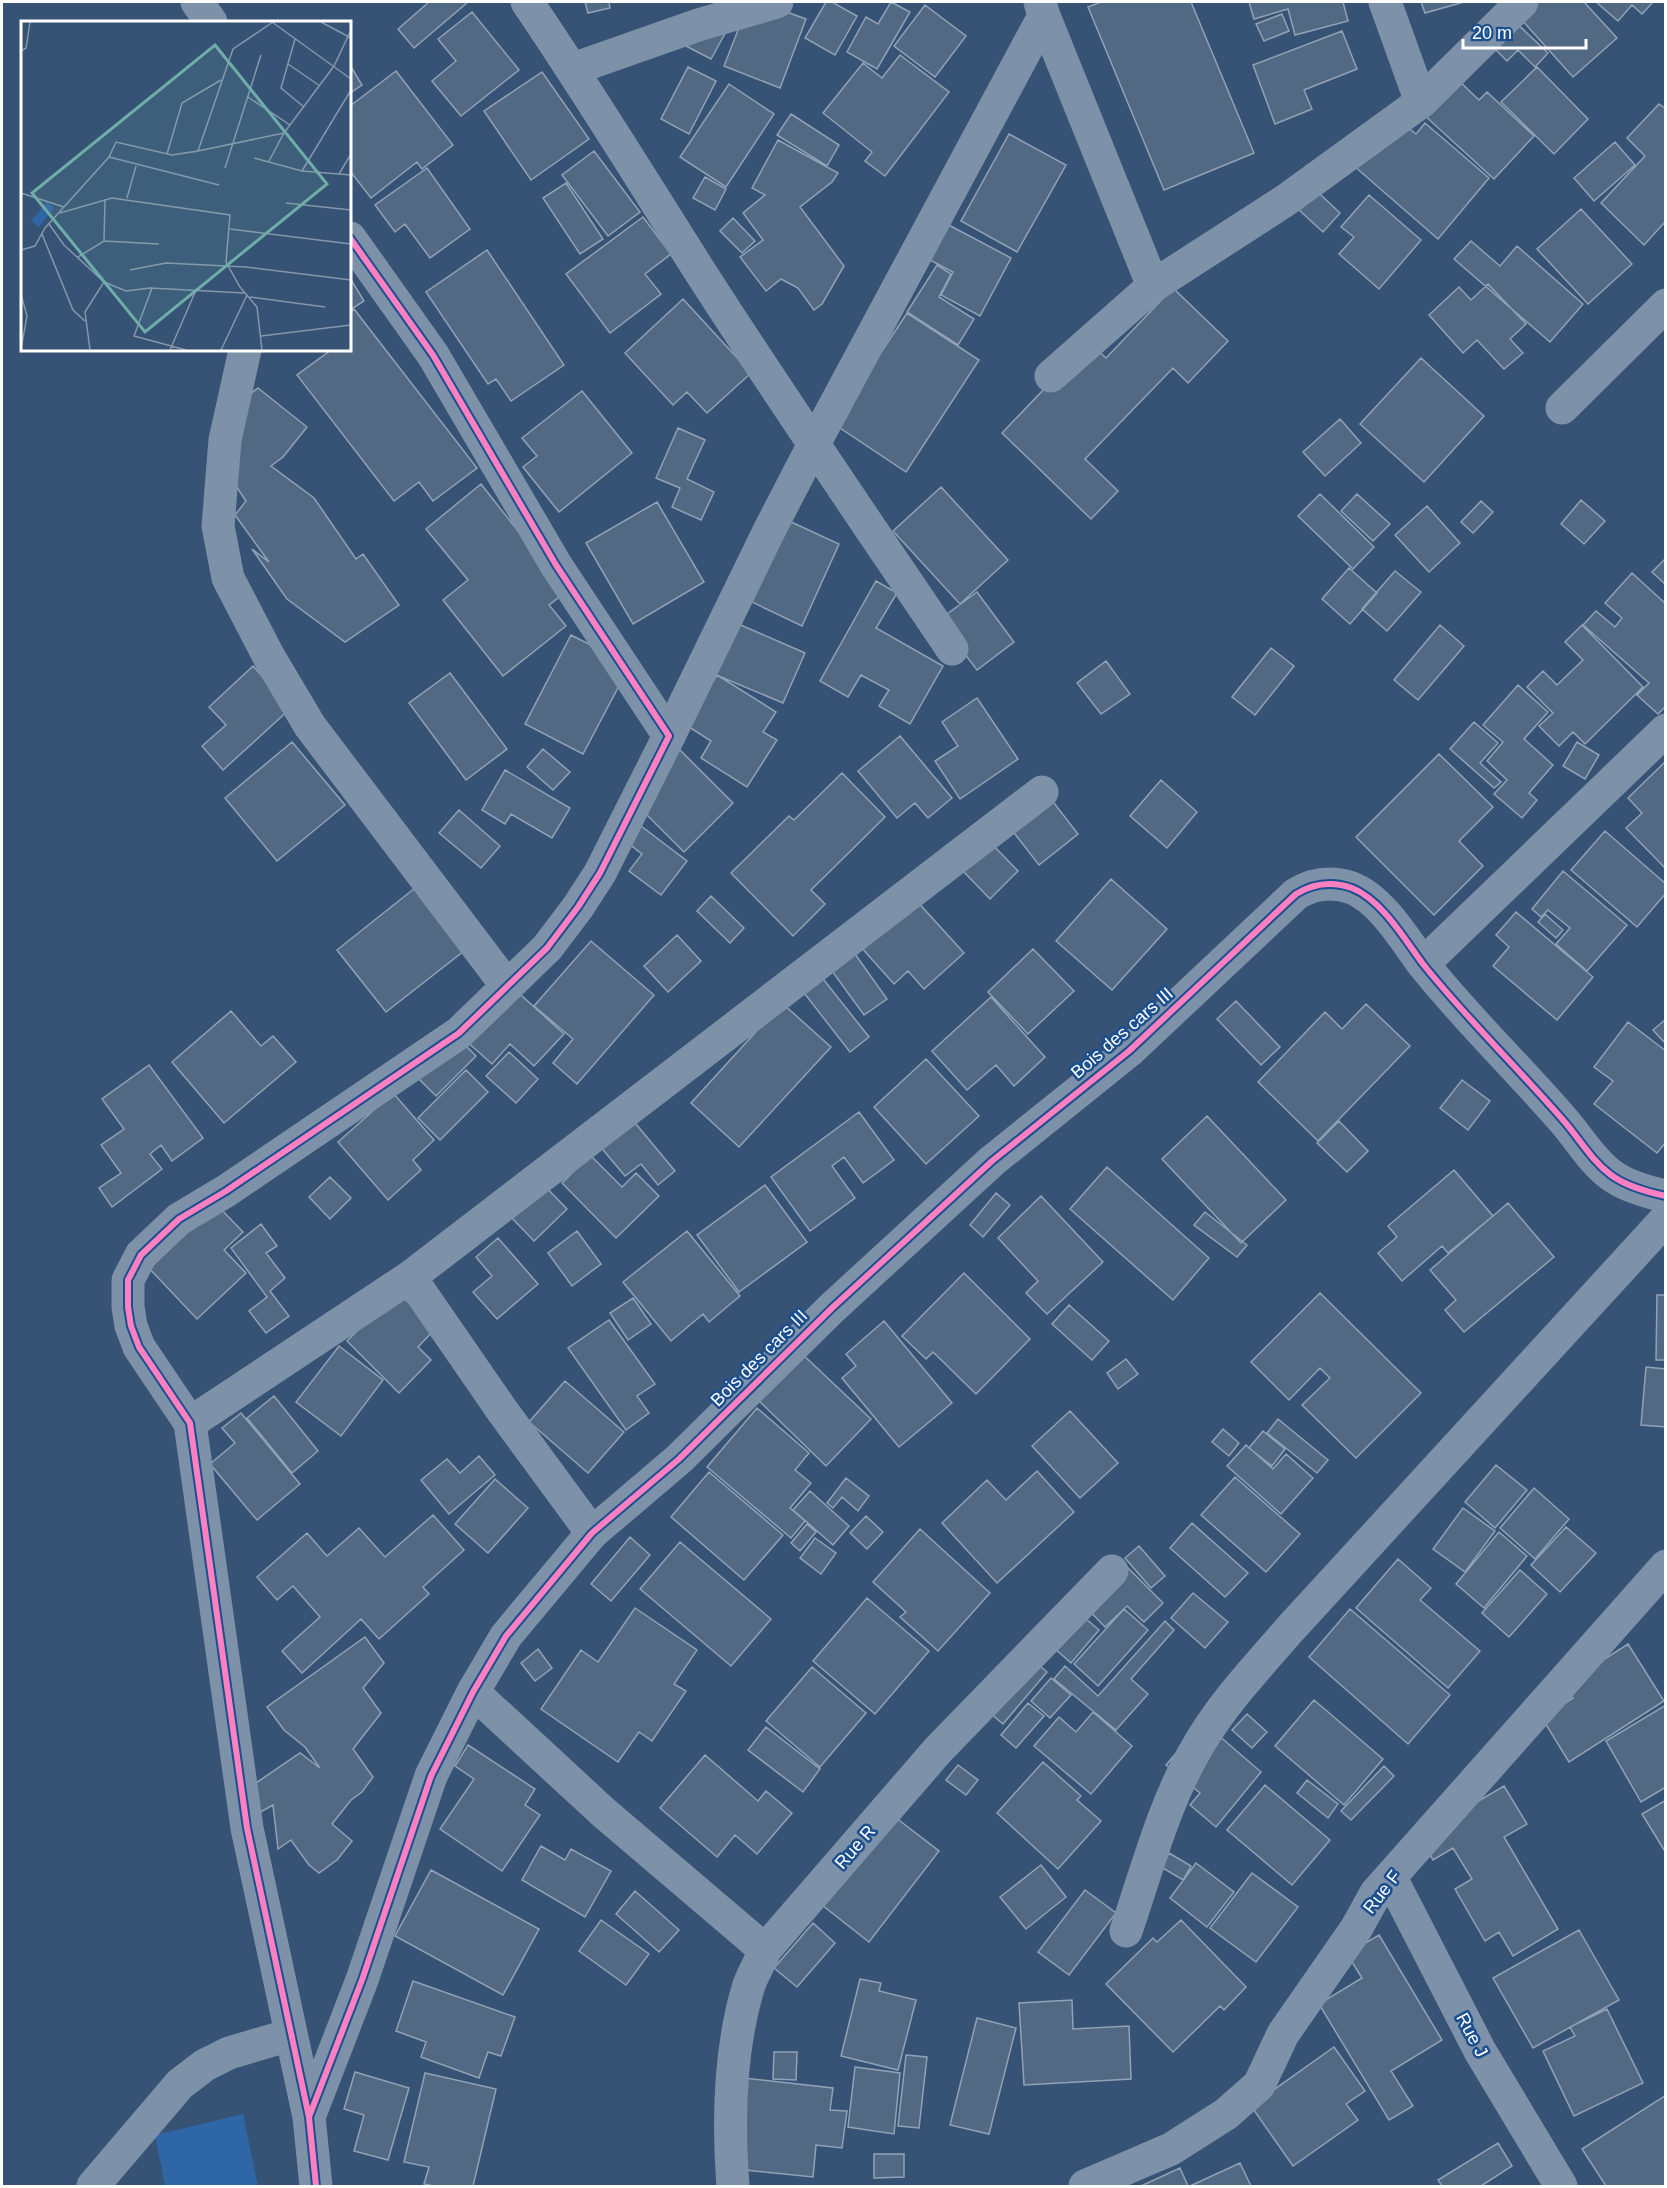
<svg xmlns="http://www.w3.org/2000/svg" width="1667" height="2188" viewBox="0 0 1667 2188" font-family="Helvetica,sans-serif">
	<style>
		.green { fill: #2f66a5 }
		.building { fill: #526984; stroke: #92a2b6; stroke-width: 1.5 }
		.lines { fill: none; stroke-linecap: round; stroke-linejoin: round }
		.minor { stroke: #7d92a8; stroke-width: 33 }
		.tertiary { stroke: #7d92a8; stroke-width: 33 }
		.cycleway-casing { stroke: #1b4f8f; stroke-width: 10 }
		.cycleway { stroke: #ff80c0; stroke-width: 6 }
		.labels { text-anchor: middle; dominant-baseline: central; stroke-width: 5; stroke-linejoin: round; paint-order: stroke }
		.street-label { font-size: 18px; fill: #fff; stroke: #1b4f8f }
		.inset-road { fill: none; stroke: #8697ac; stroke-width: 1.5 }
		.view { fill: #6fada8; fill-opacity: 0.15; stroke: #6fada8; stroke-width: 3 }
		.inset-edge { fill: none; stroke: #fff; stroke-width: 3 }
	</style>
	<rect width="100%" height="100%" fill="#365274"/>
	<path class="green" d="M243 2114 258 2186H165L155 2135Z"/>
	<path class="building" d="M429 2H468L414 48 398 29Z
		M585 2H609L610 8 588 13Z
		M749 2H759L806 19 780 88 724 66Z
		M826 2H832L857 16 835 55 805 38Z
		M891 2 910 12 877 69 847 52 866 17 878 24Z
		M1101 2H1191L1254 153 1164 190 1088 7Z
		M1249 2H1343L1348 21 1295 35 1288 9 1254 19Z
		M1421 2H1464L1425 13Z
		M1519 2H1584L1617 38 1573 77 1511 8Z
		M1596 2H1653L1642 14 1632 5 1618 21Z
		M925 5 966 36 935 77 894 46Z
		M472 12 519 70 461 116 432 81 456 61 438 39Z
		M1282 14 1289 31 1264 41 1256 24Z
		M1509 16 1548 53 1535 67 1518 50 1507 61 1486 40Z
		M727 30 711 59 686 46Z
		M1342 31 1357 69 1304 90 1312 109 1275 124 1253 65Z
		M900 55 949 92 885 176 865 161 872 152 823 113 863 63 882 78Z
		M350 65 362 85 350 93Z
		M688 67 716 81 689 134 661 119Z
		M1537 67 1588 119 1554 154 1501 102Z
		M396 71 453 145 422 169 417 162 371 198 350 171V106Z
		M542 72 589 139 531 180 484 111Z
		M1456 78 1479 100 1487 92 1534 136 1494 179 1423 114Z
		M729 84 774 114 726 187 680 157Z
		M1659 104 1666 109V221L1644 245 1601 203 1645 156 1627 138Z
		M791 114 839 145 827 166 777 135Z
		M1395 117 1416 134 1425 123 1489 178 1438 239 1354 166Z
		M1009 134 1066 165 1017 252 961 221Z
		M778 140 838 173 832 182 800 207 844 266 822 304 814 310 798 288 781 279 766 291 740 257 763 240 743 213 765 195 752 188Z
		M1615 142 1635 165 1594 201 1574 178Z
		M594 151 640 212 608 236 562 175Z
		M427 168 470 229 430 258 405 224 395 232 375 205Z
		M705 177 726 189 715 210 693 198Z
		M1305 180 1340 213 1323 232 1287 199Z
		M566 183 603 239 580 254 543 198Z
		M1369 195 1421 240 1379 289 1339 254 1354 237 1341 227Z
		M1581 209 1632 264 1588 304 1537 249Z
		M643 217 671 254 645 274 661 294 610 333 566 274Z
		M733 218 755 241 742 253 720 231Z
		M945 223 1011 258 980 316 941 295 953 272 926 258Z
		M1471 241 1500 266 1517 246 1583 304 1550 342 1454 259Z
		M487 250 564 365 511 401 496 379 488 384 426 292Z
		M937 265 951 274 939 297 974 319 958 345 907 312Z
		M350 278 364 301 350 310Z
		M1488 284 1526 324 1510 339 1523 353 1504 369 1477 340 1463 353 1429 315 1459 287 1471 300Z
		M1173 288 1228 341 1188 383 1173 368 1085 459 1118 491 1091 519 1002 433 1089 342 1106 358Z
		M683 299 751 373 707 413 687 392 673 405 625 353Z
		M354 309 477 468 433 501 419 482 394 501 297 375 331 350H350V313Z
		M907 313 979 360 906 472 834 424Z
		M1421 358 1484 416 1424 482 1360 424Z
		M258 388 307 427 283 457 271 466 314 498 356 559 363 554 399 605 345 642 287 599 252 549 269 562 235 515 246 501 224 468 237 404Z
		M582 391 632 453 559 512 523 467 537 456 522 438Z
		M1340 419 1361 443 1325 476 1303 452Z
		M678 428 705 440 687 479 714 492 701 520 672 507 680 488 656 478Z
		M481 484 566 592 549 605 566 626 503 676 443 600 468 580 426 529Z
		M941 487 1008 560 960 604 893 531Z
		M1320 494 1374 547 1353 569 1298 516Z
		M1357 494 1390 524 1373 541 1341 511Z
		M1581 500 1605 521 1584 544 1561 524Z
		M1481 501 1493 512 1473 533 1461 522Z
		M657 502 704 582 633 624 586 543Z
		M1427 506 1460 543 1429 572 1395 535Z
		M789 521 839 544 802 626 752 602Z
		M1666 558V585L1652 572Z
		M1349 568 1377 593 1350 624 1322 599Z
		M1395 571 1421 592 1387 631 1362 609Z
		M1632 573 1666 604V706L1658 714 1637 695 1649 683 1583 625 1596 611 1615 627 1622 618 1605 603Z
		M876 581 897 593 876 628 943 666 910 724 879 706 889 690 861 675 848 697 820 681Z
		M977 592 1014 642 977 670 939 620Z
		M736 623 805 653 783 703 714 674Z
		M1440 625 1464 646 1418 700 1394 680Z
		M1582 625 1643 687 1585 744 1573 732 1559 746 1539 726 1553 713 1527 687 1543 671 1557 685 1583 660 1565 642Z
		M571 635 630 665 583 754 525 724Z
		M1271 648 1294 666 1255 715 1232 697Z
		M1106 661 1130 694 1101 714 1077 683Z
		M253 666 291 708 223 770 202 746 226 725 209 707Z
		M450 673 507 749 466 780 409 703Z
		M717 675 776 712 763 732 777 740 747 787 701 758 711 741 686 725Z
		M1518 685 1548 712 1524 739 1553 765 1529 793 1537 800 1522 818 1494 794 1507 780 1487 761 1503 742 1483 725Z
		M977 698 1018 759 960 799 935 761 958 746 942 722Z
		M1474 722 1498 743 1480 763 1501 782 1494 788 1450 749Z
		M900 736 952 798 928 818 915 803 897 818 858 771Z
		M292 742 345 805 277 861 225 798Z
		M1577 742 1599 755 1585 779 1563 766Z
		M676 746 733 803 684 852 627 795Z
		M543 749 570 772 553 790 527 767Z
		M1439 754 1493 807 1459 841 1483 866 1434 915 1356 837Z
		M1666 761V869L1626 828 1642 813 1628 798Z
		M505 770 570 808 552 838 511 814 505 824 482 810Z
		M842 773 885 817 811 890 825 904 793 936 731 873 789 816 794 820Z
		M1161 780 1197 812 1167 848 1130 816Z
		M1047 794 1078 834 1039 865 1008 825Z
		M459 810 500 846 481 868 439 833Z
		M637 823 687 861 661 895 629 871 642 854 624 840Z
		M1605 831 1666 884V893L1637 927 1571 870Z
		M991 843 1018 871 990 899 963 871Z
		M1563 871 1627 925 1587 971 1556 944 1570 928 1548 910 1541 917 1532 909Z
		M1111 879 1167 929 1112 990 1056 941Z
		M425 880 474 943 386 1012 337 950Z
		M711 896 744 928 730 943 697 911Z
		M914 898 964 953 924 989 908 971 894 984 860 946Z
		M1516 912 1593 977 1557 1020 1493 966 1509 947 1496 935Z
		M1545 914 1563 930 1556 938 1538 922Z
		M677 935 701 961 668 992 644 966Z
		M591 941 654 995 577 1084 553 1063 573 1039 534 1006Z
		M1033 949 1074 991 1028 1034 988 992Z
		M855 954 887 999 864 1015 832 971Z
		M820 975 869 1037 850 1052 801 989Z
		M511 986 564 1034 534 1066 510 1044 492 1064 464 1039Z
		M991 997 1045 1057 1014 1086 996 1065 967 1090 932 1051Z
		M1236 1001 1280 1047 1261 1065 1217 1019Z
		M782 1003 831 1047 739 1147 691 1103Z
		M1366 1004 1410 1046 1318 1141 1258 1082 1325 1012 1342 1029Z
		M231 1011 261 1046 273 1036 296 1062 224 1123 172 1062Z
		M1666 1019V1044L1653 1030Z
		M1628 1022 1666 1051V1142L1657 1153 1594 1104 1613 1081 1594 1067Z
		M454 1034 476 1056 436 1096 414 1074Z
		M509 1052 538 1079 516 1103 486 1076Z
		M926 1059 979 1116 926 1164 874 1107Z
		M149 1065 203 1138 172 1161 161 1145 150 1154 162 1169 112 1207 99 1188 121 1173 101 1145 124 1129 102 1099Z
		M466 1070 488 1092 440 1140 418 1118Z
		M1462 1080 1490 1101 1468 1130 1440 1108Z
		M393 1093 434 1140 413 1160 421 1170 388 1200 338 1142Z
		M626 1112 675 1171 658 1185 641 1164 625 1176 594 1139Z
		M859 1112 894 1160 863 1183 844 1157 832 1166 855 1198 810 1231 771 1177Z
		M1207 1116 1286 1200 1241 1243 1162 1159Z
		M1339 1121 1368 1151 1347 1172 1317 1143Z
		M590 1155 622 1187 636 1173 659 1196 616 1238 562 1183Z
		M1107 1167 1209 1258 1173 1300 1070 1209Z
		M1454 1170 1493 1216 1448 1253 1442 1246 1402 1281 1378 1253 1397 1237 1388 1226Z
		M330 1177 351 1198 330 1219 309 1197Z
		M541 1182 567 1209 534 1241 508 1214Z
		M765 1185 807 1242 739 1292 697 1235Z
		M996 1193 1010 1205 983 1237 970 1225Z
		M1041 1196 1103 1262 1047 1314 1026 1293 1038 1281 998 1238Z
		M214 1202 243 1232 224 1250 246 1273 197 1319 147 1266Z
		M1508 1203 1554 1257 1464 1332 1445 1310 1456 1300 1430 1270Z
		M1205 1212 1247 1245 1237 1257 1194 1225Z
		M261 1224 277 1246 266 1253 285 1278 270 1291 289 1316 266 1333 249 1311 267 1297 231 1248Z
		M577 1231 601 1264 572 1286 548 1253Z
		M687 1231 740 1296 709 1322 703 1314 671 1341 623 1282Z
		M498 1238 538 1284 497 1319 473 1292 492 1276 476 1257Z
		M964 1273 1030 1339 976 1394 933 1352 926 1359 902 1336Z
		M397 1291 435 1329 418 1347 431 1360 399 1393 347 1341Z
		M1320 1293 1421 1393 1356 1458 1302 1405 1330 1378 1320 1368 1289 1400 1251 1362Z
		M1657 1295H1666V1360H1656Z
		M633 1298 651 1324 628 1340 610 1313Z
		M1069 1305 1109 1341 1092 1360 1052 1324Z
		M609 1320 655 1384 637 1396 649 1413 626 1430 568 1348Z
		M884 1321 952 1403 899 1447 842 1378 856 1366 846 1354Z
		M339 1346 383 1380 341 1436 296 1402Z
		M799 1351 871 1419 826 1466 755 1397Z
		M1126 1359 1138 1374 1118 1389 1107 1373Z
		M1646 1367 1666 1369V1427L1641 1425Z
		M565 1381 624 1432 588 1473 529 1422Z
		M274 1396 318 1451 292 1473 247 1418Z
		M757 1408 809 1453 795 1470 811 1483 790 1508 805 1521 791 1538 707 1467Z
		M1070 1411 1118 1463 1080 1498 1032 1446Z
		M241 1413 300 1484 257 1520 210 1464 235 1443 222 1428Z
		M1278 1419 1328 1460 1317 1473 1267 1433Z
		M1223 1429 1239 1443 1229 1456 1212 1442Z
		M1263 1431 1285 1449 1272 1466 1249 1448Z
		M1246 1445 1273 1469 1286 1454 1313 1478 1281 1514 1227 1466Z
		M479 1456 495 1475 449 1514 421 1480 447 1459 460 1473Z
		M1496 1465 1527 1490 1495 1528 1465 1502Z
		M1037 1471 1074 1512 997 1583 942 1523 987 1480 1006 1500Z
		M709 1472 783 1535 744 1580 671 1517Z
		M1235 1477 1300 1534 1266 1572 1201 1515Z
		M846 1478 869 1496 858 1511 842 1497 833 1508 827 1503Z
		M495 1479 528 1508 488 1553 455 1524Z
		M1534 1488 1569 1519 1535 1559 1500 1528Z
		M810 1491 849 1526 833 1545 793 1510Z
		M1463 1508 1495 1531 1465 1572 1433 1549Z
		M433 1515 464 1550 423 1587 429 1594 379 1639 361 1619 302 1673 282 1651 320 1617 293 1586 277 1600 257 1577 307 1533 327 1556 359 1528 385 1557Z
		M866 1516 883 1532 867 1549 850 1533Z
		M1192 1523 1248 1573 1225 1597 1170 1548Z
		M807 1524 816 1532 800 1551 791 1543Z
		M1566 1527 1596 1553 1560 1592 1531 1565Z
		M920 1529 990 1593 938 1651 900 1617 906 1612 873 1582Z
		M1499 1532 1527 1556 1484 1608 1456 1584Z
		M630 1537 650 1555 611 1601 591 1584Z
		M815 1538 836 1553 821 1574 800 1558Z
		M680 1542 771 1619 731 1666 640 1589Z
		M1139 1546 1165 1576 1151 1588 1125 1558Z
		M1398 1559 1431 1588 1420 1600 1480 1651 1448 1688 1356 1608Z
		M1122 1562 1163 1603 1144 1622 1127 1606 1105 1627 1081 1602Z
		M1520 1570 1547 1594 1509 1637 1482 1613Z
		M1193 1593 1228 1622 1205 1648 1171 1618Z
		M867 1598 929 1651 875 1714 813 1661Z
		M635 1608 697 1650 674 1684 686 1691 652 1741 639 1732 618 1762 541 1709 581 1650 598 1662Z
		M1073 1608 1099 1630 1071 1663 1045 1640Z
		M1124 1609 1148 1630 1098 1686 1074 1664Z
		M1350 1609 1450 1695 1408 1744 1309 1657Z
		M1165 1621 1174 1630 1131 1679 1148 1694 1116 1730 1054 1679 1065 1666 1098 1696Z
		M365 1637 384 1663 363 1688 381 1713 353 1749 373 1777 362 1792 351 1800 332 1824 352 1841 337 1860 319 1873 309 1865 291 1840 278 1849 273 1805 255 1815 250 1787 300 1753 320 1768 305 1747 284 1730 267 1707Z
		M1628 1644 1664 1701 1569 1762 1542 1718 1573 1698 1564 1685Z
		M538 1649 552 1668 535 1681 521 1663Z
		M1034 1661 1047 1672 1003 1724 990 1713Z
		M812 1667 866 1713 820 1767 766 1721Z
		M1051 1678 1071 1695 1050 1718 1031 1701Z
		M1314 1700 1383 1759 1344 1805 1275 1746Z
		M1028 1703 1044 1716 1016 1748 1001 1735Z
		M1666 1705V1787L1641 1802 1606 1741Z
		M1093 1712 1132 1746 1091 1794 1034 1746 1059 1717 1076 1732Z
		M1247 1714 1267 1732 1252 1748 1232 1730Z
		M1203 1722 1261 1772 1216 1827 1190 1805 1200 1793 1166 1765Z
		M766 1727 820 1769 803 1792 748 1750Z
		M468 1745 535 1789 525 1805 540 1815 502 1871 440 1829 474 1779 455 1766Z
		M705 1755 758 1801 766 1791 792 1813 757 1854 735 1835 717 1857 660 1808Z
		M1043 1762 1081 1796 1077 1800 1101 1821 1058 1869 997 1813Z
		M958 1765 978 1780 966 1795 946 1780Z
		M1384 1766 1394 1776 1351 1820 1341 1811Z
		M1307 1780 1338 1804 1328 1818 1297 1793Z
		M1265 1785 1330 1840 1292 1885 1227 1830Z
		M1504 1786 1527 1824 1504 1837 1558 1929 1513 1956 1499 1932 1485 1941 1455 1889 1472 1879 1453 1848 1433 1860 1419 1836Z
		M1666 1800V1853L1642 1814Z
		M887 1811 939 1851 869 1942 817 1901Z
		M541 1846 565 1860 571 1849 611 1871 585 1917 522 1880Z
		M1169 1853 1191 1866 1183 1880 1161 1867Z
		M1196 1863 1234 1892 1207 1927 1170 1898Z
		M1041 1865 1066 1897 1026 1929 1000 1897Z
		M431 1870 539 1929 503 1995 395 1936Z
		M1252 1873 1298 1907 1256 1962 1210 1928Z
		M1085 1890 1116 1913 1069 1975 1038 1952Z
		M635 1891 679 1930 659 1952 616 1914Z
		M601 1920 649 1954 626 1985 579 1951Z
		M1181 1920 1246 1987 1224 2010 1220 2006 1173 2052 1106 1984 1153 1938 1157 1942Z
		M813 1923 835 1943 797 1987 774 1968Z
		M1579 1930 1619 2000 1533 2048 1493 1978Z
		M1379 1935 1442 2040 1391 2071 1413 2106 1389 2120 1319 2004 1362 1978 1347 1954Z
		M860 1979 881 1983 879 1991 916 2000 898 2070 841 2056Z
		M413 1981 515 2017 501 2056 488 2052 479 2078 421 2057 426 2042 396 2031Z
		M1072 2000 1073 2029 1129 2026 1131 2079 1024 2085 1019 2003Z
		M1607 2009 1643 2083 1574 2116 1543 2051 1575 2036 1570 2027Z
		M977 2018 1016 2028 989 2134 950 2125Z
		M1334 2047 1365 2091 1346 2104 1358 2120 1293 2166 1251 2106Z
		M774 2052H797L796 2080 773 2079Z
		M906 2055 927 2057 919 2128 898 2126Z
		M855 2067 900 2073 894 2134 848 2127Z
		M355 2072 409 2088 388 2160 354 2151 364 2115 344 2109Z
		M425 2073 496 2089 473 2186H434L424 2184 429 2167 404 2162Z
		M735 2077 833 2088 830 2110 847 2111 842 2148 816 2145 813 2177 725 2168Z
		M1666 2095V2186H1606L1582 2149Z
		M1498 2143 1512 2166 1481 2186H1442L1438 2180Z
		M874 2154H904V2177L874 2178Z
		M1240 2163 1251 2186H1190Z
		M1180 2168 1188 2186H1141Z"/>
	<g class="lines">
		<path class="minor" d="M527 2C587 90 642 180 699 270 781 398 867 523 952 649
			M1040 2 1044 16 1153 286
			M1385 2 1421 102
			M573 69 698 25 777 2
			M245 350 225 440 218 526 228 578 269 657 310 726 507 986
			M1051 376 1153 286 1286 200 1421 102 1522 2
			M1562 408 1666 305
			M669 736 770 529 814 444 1044 16
			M1423 964 1666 730
			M410 1277 501 1409 592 1533
			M190 1423 410 1277 1042 792
			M473 1692 603 1812 765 1950
			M1391 1878 1480 2051 1561 2186
			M1126 1931C1146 1873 1164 1804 1195 1751 1220 1706 1257 1667 1291 1628L1666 1219
			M93 2186 180 2084 205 2065 229 2053 290 2035
			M733 2186C728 2121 729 2052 748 1988 752 1975 760 1963 765 1950L938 1750 1112 1571
			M1085 2186 1171 2149 1226 2114 1259 2085 1283 2034 1356 1929 1376 1893 1666 1566"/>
		<path class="tertiary" d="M197 2 211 22
			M309 2117 362 1980 431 1776 473 1692 506 1636 592 1533 679 1459 832 1308 992 1161 1129 1051 1296 894C1314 883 1332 881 1352 888 1382 900 1405 940 1423 964 1466 1018 1517 1067 1563 1120 1579 1138 1591 1160 1611 1175 1626 1186 1647 1192 1666 1196
			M316 2186 309 2117 247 1828 190 1423 139 1347 131 1326 128 1307V1280L141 1255 179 1219 226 1191 459 1033 547 948 578 907 600 873 669 736 556 565 433 355 350 238"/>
		<g class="cycleway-casing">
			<path id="cycleway" d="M309 2117 362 1980 431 1776 473 1692 506 1636 592 1533 679 1459 832 1308 992 1161 1129 1051 1296 894C1314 883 1332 881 1352 888 1382 900 1405 940 1423 964 1466 1018 1517 1067 1563 1120 1579 1138 1591 1160 1611 1175 1626 1186 1647 1192 1666 1196
				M316 2186 309 2117 247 1828 190 1423 139 1347 131 1326 128 1307V1280L141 1255 179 1219 226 1191 459 1033 547 948 578 907 600 873 669 736 556 565 433 355 350 238"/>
		</g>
		<use href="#cycleway" class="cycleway"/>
	</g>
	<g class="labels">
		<g class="street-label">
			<text transform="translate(1122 1033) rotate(-41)">Bois des cars III</text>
			<text transform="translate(759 1358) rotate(-45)">Bois des cars III</text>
			<text transform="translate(855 1847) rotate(-49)">Rue R</text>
			<text transform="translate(1382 1892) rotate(-52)">Rue F</text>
			<text transform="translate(1472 2035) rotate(62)">Rue J</text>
		</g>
	</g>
	<g transform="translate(21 21)">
		<rect width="330" height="330" fill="#365274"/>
		<path d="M26 181 33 187 18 206 10 200Z" fill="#2f66a5"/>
		<path class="inset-road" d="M251 1 330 58M300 1 330 17M274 18 260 67 283 86M0 30 5 27 9 1M267 43 299 65M227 76 269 104M177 130 263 112M146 133 161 82 200 59M88 136 198 164M233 137 281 150 330 154M248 140 263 112 313 45 330 9M204 147 240 34M281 150 330 69M318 153 330 133M0 172 43 186M106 177 115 145M265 182 330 189M39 192 91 177 209 194 205 241 219 266 236 286 241 329M28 203 43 224 83 261 64 291 69 329M209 208 330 223M21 213 52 289 64 300M83 220 84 178M0 229 14 225 24 207 88 136 95 121 151 134 177 130 212 28 252 1M57 236 83 220 138 223M109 249 145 242 225 246 330 259M83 261 105 270 129 267 223 272M131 267 113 315 165 329M0 273 6 295 0 328M229 276 304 286M240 315 330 304M149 329 175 269M200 329 226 274"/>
		<path class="view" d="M194 24 306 163 124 311 11 172Z"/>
		<rect width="330" height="330" class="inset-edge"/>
	</g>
	<rect width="1667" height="2188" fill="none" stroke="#ffffff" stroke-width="6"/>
	<path d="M1463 39v9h123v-9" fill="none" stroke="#ffffff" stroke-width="3"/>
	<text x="1472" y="39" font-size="18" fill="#ffffff" stroke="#1b4f8f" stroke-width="4.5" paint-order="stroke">20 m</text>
</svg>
